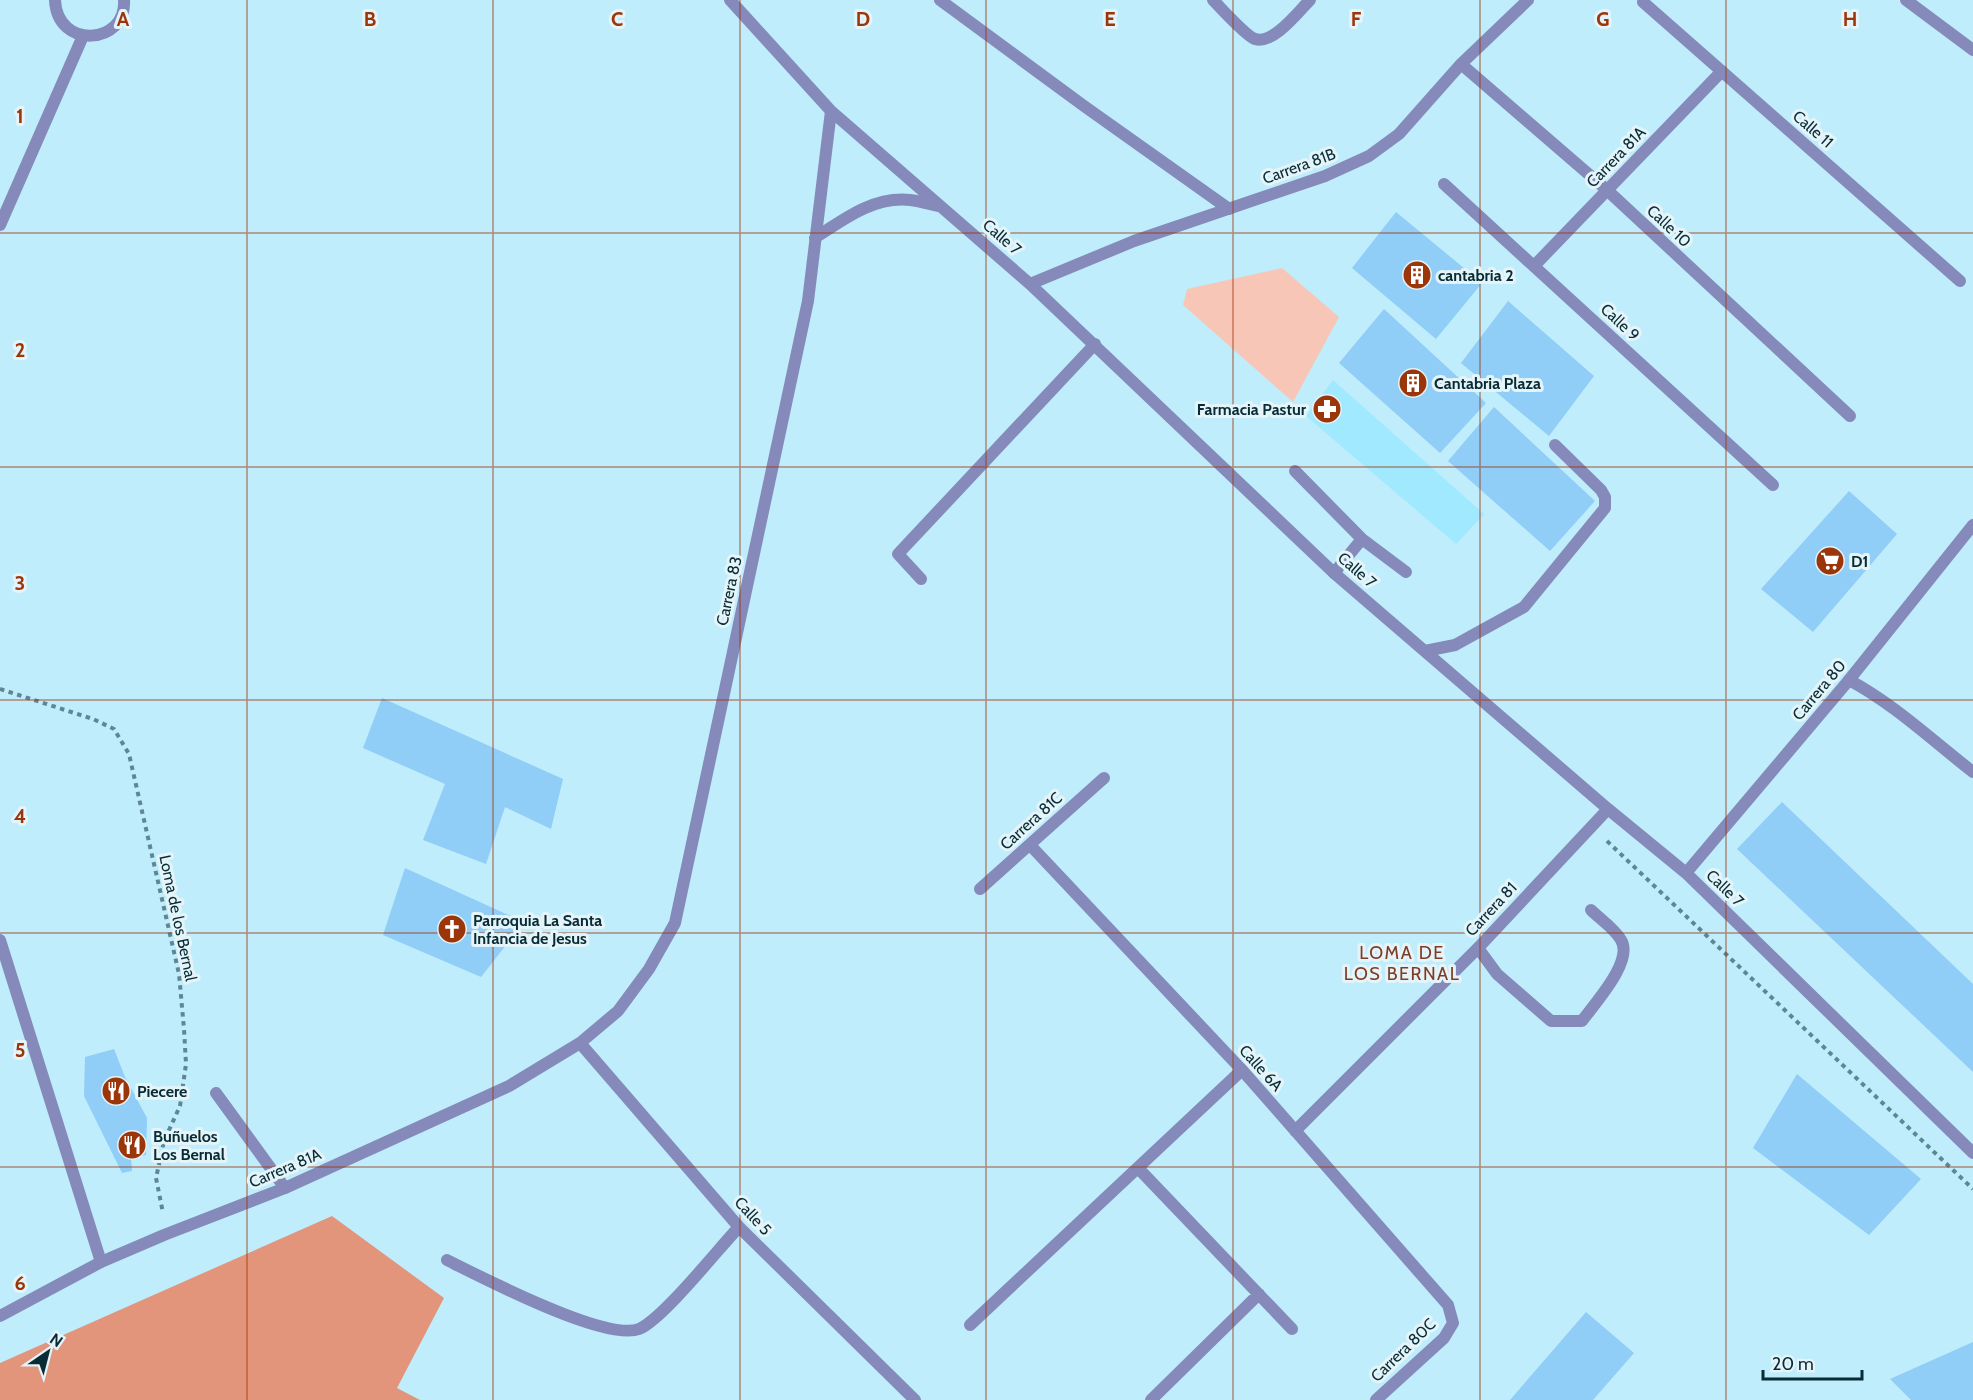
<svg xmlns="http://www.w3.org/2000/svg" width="1973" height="1400" viewBox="0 0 1973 1400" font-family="Cabin,sans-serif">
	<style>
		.built { fill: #a1e9ff }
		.green { fill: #f8c6b6 }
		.forest { fill: #e2957b }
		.building { fill: #90cdf7 }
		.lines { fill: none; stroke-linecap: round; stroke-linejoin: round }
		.path { stroke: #5f8793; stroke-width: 4; stroke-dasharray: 4.5 4.5; stroke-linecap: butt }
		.lane { stroke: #858aba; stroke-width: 12 }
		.street { stroke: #858aba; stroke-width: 12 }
		.grid { fill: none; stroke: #9b350a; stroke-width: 1.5; stroke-opacity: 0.55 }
		.labels { text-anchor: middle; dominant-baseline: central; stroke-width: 6; stroke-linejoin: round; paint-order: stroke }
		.street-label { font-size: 16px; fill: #082c35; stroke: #e5f4f9 }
		.poi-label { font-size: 16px; font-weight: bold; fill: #082c35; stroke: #e5f4f9; text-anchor: start }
		.neighbourhood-label { font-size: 18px; letter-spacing: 1.5px; fill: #7f3c25; stroke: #e5f4f9 }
		.grid-label { font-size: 20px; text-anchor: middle; font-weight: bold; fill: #9b350a; stroke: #e5f4f9; stroke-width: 6; stroke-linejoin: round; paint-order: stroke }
	</style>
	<rect width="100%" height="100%" fill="#bfedfc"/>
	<path class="built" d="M1333 380 1484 514 1456 544 1306 416Z"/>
	<path class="green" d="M1282 268 1339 317 1293 402 1183 305 1187 289Z"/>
	<path class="forest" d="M332 1216 444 1298 397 1388 420 1400H0V1363Z"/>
	<path class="building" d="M1396 212 1482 283 1436 339 1352 268Z
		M1508 301 1594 376 1549 436 1461 363Z
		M1384 309 1486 403 1440 453 1339 363Z
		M1494 407 1595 501 1550 551 1448 461Z
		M1849 491 1897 534 1813 632 1761 589Z
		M382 698 563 779 551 829 505 807 486 864 423 840 445 784 363 748Z
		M1782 802 1973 984V1072L1737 849Z
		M405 868 524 922 481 977 383 935Z
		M114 1049 125 1077 147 1118 146 1155 131 1158 132 1171 122 1173 84 1096 85 1057Z
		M1797 1074 1921 1179 1869 1235 1753 1148Z
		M1586 1312 1634 1353 1593 1400H1510Z
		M1973 1342V1400H1911L1890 1379Z"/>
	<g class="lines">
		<path class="path" d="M0 689 93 719 114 729 129 754 179 974 184 1029 186 1064 180 1106 164 1141 156 1178 163 1213
			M1607 841 1973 1189"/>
		<path class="lane" d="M55 0C57 50 127 45 124 0
			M940 0 1084 106 1229 209
			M1213 0C1221 8 1246 36 1255 39 1273 45 1298 12 1310 0
			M0 225 83 36
			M1295 471 1362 539 1406 572
			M1334 573 1362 539
			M921 579 898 554 1095 344
			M1425 651 1455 645 1524 607 1605 508V497L1601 490 1555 445
			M1849 680C1894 704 1933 741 1973 772
			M0 940 101 1262
			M1478 948 1497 974 1551 1021H1582C1595 1003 1634 961 1621 940 1615 929 1600 919 1591 910
			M216 1093 285 1188
			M1138 1168 1292 1329
			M970 1325 1242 1070
			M1151 1400 1259 1294"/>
		<path class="street" d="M730 0 831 111 1030 284 1334 573 1608 809 1686 873 1973 1153
			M1906 0 1973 50
			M1643 2 1960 281
			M1461 64 1607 190 1850 416
			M1444 184 1773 485
			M815 238C844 219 874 196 910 200 920 201 929 204 938 206
			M1534 266 1722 71
			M1030 284 1134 241 1325 176 1369 156 1399 134 1461 64 1528 0
			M1030 845 1242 1070 1448 1305 1453 1323 1444 1338 1376 1400
			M1686 873 1849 680 1973 525
			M980 889 1104 778
			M580 1043 739 1227 915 1400
			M1295 1131 1478 948 1608 809
			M447 1260C481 1277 606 1342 639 1329 662 1320 719 1248 739 1227
			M0 1316 101 1262 164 1235 285 1188 509 1086 580 1043 618 1011 649 969 675 923 808 301 831 111"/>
	</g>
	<path class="grid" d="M247 0V1400M493 0V1400M740 0V1400M986 0V1400M1233 0V1400M1480 0V1400M1726 0V1400M0 233H1973M0 467H1973M0 700H1973M0 933H1973M0 1167H1973"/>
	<defs>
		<g id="building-disc" transform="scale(1.5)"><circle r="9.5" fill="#9b350a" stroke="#e5f4f9"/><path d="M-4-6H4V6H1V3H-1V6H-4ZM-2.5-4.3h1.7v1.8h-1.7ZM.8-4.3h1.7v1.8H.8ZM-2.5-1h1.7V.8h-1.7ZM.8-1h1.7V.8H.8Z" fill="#fff"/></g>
		<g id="pharmacy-disc" transform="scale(1.5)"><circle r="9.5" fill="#9b350a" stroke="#e5f4f9"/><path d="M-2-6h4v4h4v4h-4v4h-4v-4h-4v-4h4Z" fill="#fff"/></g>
		<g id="supermarket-disc" transform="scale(1.5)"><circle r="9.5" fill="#9b350a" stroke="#e5f4f9"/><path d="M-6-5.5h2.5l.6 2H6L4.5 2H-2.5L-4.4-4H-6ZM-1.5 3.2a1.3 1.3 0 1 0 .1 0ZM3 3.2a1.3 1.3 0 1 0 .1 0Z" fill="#fff"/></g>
		<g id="church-disc" transform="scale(1.5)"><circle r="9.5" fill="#9b350a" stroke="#e5f4f9"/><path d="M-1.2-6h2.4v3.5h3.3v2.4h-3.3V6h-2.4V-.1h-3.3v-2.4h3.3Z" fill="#fff"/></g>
		<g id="restaurant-disc" transform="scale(1.5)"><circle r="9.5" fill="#9b350a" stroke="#e5f4f9"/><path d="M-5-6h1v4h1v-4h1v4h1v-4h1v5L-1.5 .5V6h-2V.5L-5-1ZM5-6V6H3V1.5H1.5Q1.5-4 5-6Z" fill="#fff"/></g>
	</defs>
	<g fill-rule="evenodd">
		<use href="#building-disc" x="1417" y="275"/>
		<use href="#building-disc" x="1413" y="383"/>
		<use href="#pharmacy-disc" x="1327" y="409"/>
		<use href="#supermarket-disc" x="1830" y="561"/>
		<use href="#church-disc" x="452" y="929"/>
		<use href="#restaurant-disc" x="116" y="1091"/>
		<use href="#restaurant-disc" x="132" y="1145"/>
	</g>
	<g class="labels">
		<g class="street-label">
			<text transform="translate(1813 129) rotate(41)">Calle 11</text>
			<text transform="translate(1616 157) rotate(-46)">Carrera 81A</text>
			<text transform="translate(1299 166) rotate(-20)">Carrera 81B</text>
			<text transform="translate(1669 226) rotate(43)">Calle 10</text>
			<text transform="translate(1002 237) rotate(41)">Calle 7</text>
			<text transform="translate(1620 322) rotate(43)">Calle 9</text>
			<text transform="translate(1357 570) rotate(41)">Calle 7</text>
			<text transform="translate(729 591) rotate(-78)">Carrera 83</text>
			<text transform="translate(1819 690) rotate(-50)">Carrera 80</text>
			<text transform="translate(1031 821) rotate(-42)">Carrera 81C</text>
			<text transform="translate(1725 888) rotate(44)">Calle 7</text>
			<text transform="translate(1491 909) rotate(-47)">Carrera 81</text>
			<text transform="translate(178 918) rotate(78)">Loma de los Bernal</text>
			<text transform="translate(1261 1068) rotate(48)">Calle 6A</text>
			<text transform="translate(285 1168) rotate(-23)">Carrera 81A</text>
			<text transform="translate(753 1216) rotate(47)">Calle 5</text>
			<text transform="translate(1403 1350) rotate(-44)">Carrera 80C</text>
		</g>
		<g class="poi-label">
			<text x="1438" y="275">cantabria 2</text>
			<text x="1434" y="383">Cantabria Plaza</text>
			<text x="1306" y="409" text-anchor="end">Farmacia Pastur</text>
			<text x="1851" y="561">D1</text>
			<text x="473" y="920">Parroquia La Santa<tspan x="473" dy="18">Infancia de Jesus</tspan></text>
			<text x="137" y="1091">Piecere</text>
			<text x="153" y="1136">Buñuelos<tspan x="153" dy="18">Los Bernal</tspan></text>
		</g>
		<g class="neighbourhood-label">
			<text x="1402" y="953">LOMA DE<tspan x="1402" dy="21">LOS BERNAL</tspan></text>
		</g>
	</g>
	<g class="grid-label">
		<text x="123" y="26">A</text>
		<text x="370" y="26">B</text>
		<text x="617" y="26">C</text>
		<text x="863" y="26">D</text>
		<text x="1110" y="26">E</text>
		<text x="1356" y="26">F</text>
		<text x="1603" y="26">G</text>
		<text x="1850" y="26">H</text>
		<text x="20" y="123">1</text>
		<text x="20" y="357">2</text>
		<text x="20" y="590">3</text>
		<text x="20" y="823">4</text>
		<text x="20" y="1057">5</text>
		<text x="20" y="1290">6</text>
	</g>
	<g transform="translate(48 1352) rotate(35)" stroke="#e5f4f9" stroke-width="4.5" paint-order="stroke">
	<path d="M0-4.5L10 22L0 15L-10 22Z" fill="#082c35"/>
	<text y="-9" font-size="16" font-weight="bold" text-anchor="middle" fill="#082c35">N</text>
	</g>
	<path d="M1763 1370v9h99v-9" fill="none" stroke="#082c35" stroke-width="3"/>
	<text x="1772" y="1370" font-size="18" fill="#082c35" stroke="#e5f4f9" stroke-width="4.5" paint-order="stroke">20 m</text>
</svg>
